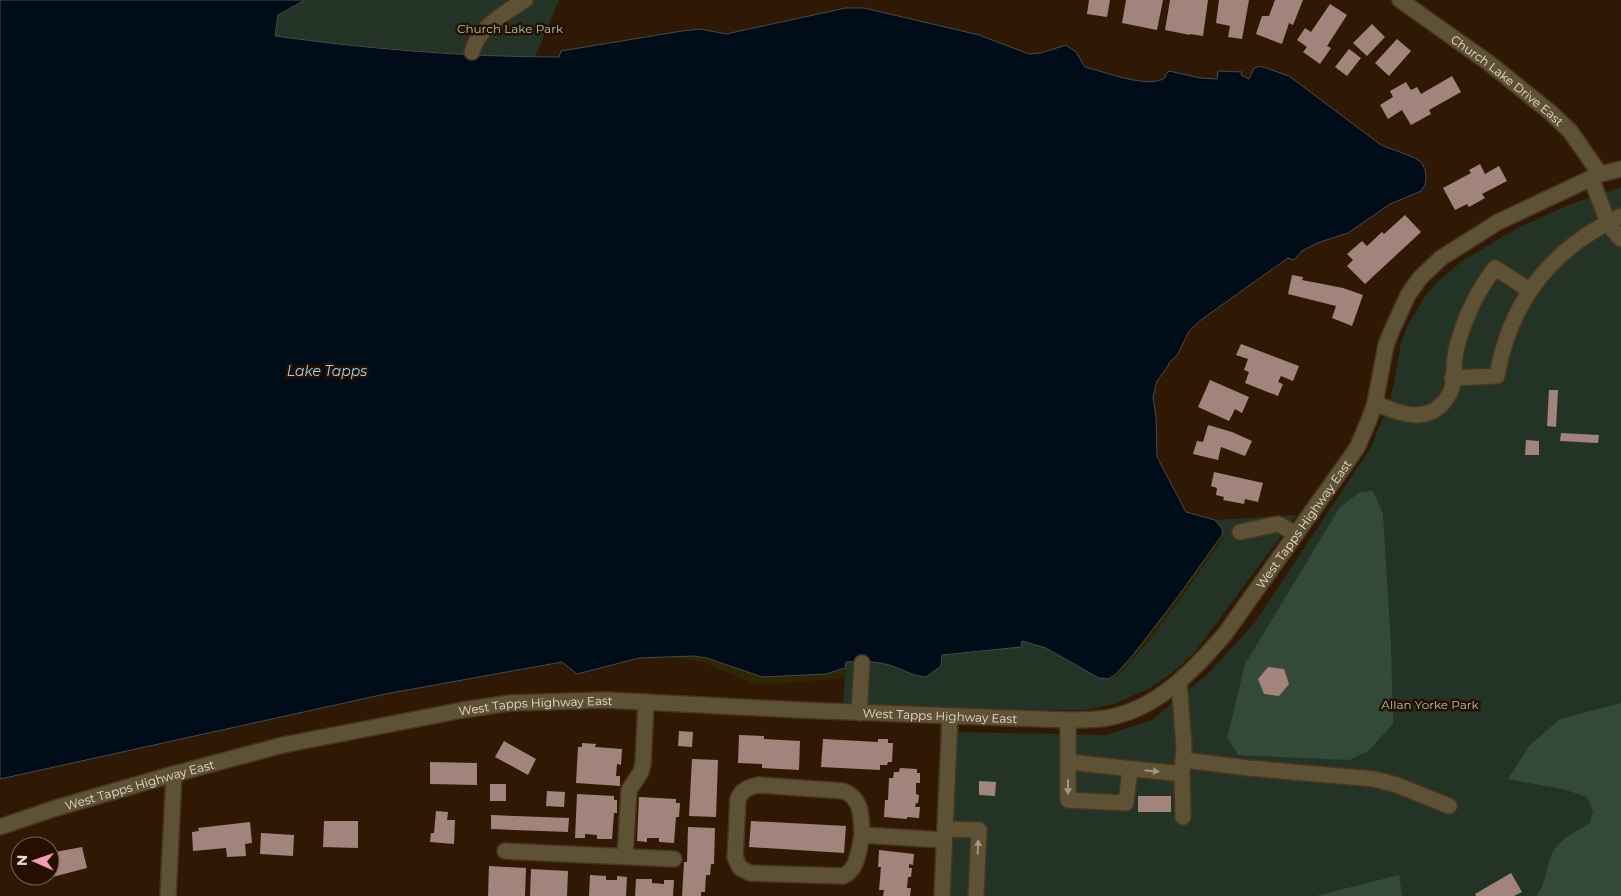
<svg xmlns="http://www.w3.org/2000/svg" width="1621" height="896" viewBox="0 0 1621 896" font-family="Montserrat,sans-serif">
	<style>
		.green { fill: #233426 }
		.forest { fill: #344a38 }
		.sand { fill: #2e2605 }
		.water { fill: #000c18; stroke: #464a4f }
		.building { fill: #a3847c }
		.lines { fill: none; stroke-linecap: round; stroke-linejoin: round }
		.minor-casing { stroke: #4a3420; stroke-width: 18 }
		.minor { stroke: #5e5236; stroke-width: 15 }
		.oneway { fill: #a49682 }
		.labels { text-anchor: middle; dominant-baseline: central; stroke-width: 5; stroke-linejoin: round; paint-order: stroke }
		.park-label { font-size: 12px; fill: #a0cca6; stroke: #260f00 }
		.street-label { font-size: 12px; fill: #ebdbcf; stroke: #260f00 }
		.water-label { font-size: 14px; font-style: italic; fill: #9bd2f0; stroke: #260f00 }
	</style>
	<rect width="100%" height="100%" fill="#301904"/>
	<path class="green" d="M305 0H559L535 57 482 56 314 42 275 36 278 15Z
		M1621 187V896H950L958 732 1106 735 1152 720 1209 673 1256 621 1371 447 1388 406 1394 384 1401 342 1407 327 1424 298 1435 284 1462 261 1514 230 1568 205Z
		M1297 515 1194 653 1172 673 1150 688 1114 704 1085 710H1050L843 705 846 662C862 661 879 661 895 667 905 671 914 676 925 677L941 666V655L1021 647 1022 641 1046 648 1099 678 1108 679 1223 530 1215 520Z"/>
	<path class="forest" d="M1373 491 1383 514 1391 647 1393 724 1368 751 1349 760 1238 755 1227 738 1245 664 1340 507 1360 492Z
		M1621 703V896H1536C1547 880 1544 876 1550 859 1556 840 1574 833 1590 823L1593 811 1587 797 1563 789 1508 779 1529 746 1560 719Z
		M1399 875 1402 896H1316Z"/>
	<path class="sand" d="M1223 530V538L1216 549 1156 633 1119 675 1113 679H1108C1124 671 1136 651 1147 637 1173 604 1197 570 1222 535Z
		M693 656 707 658 762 677 826 674 845 668V678L767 685 754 684 703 662 670 657Z"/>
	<path class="water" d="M0 0H305L278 15 275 36C369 49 464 57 559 57L561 51 682 31 700 29 726 34 846 8H864L979 35 1029 54 1041 53 1066 45 1076 52 1085 67C1105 72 1148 89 1165 78L1166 74 1169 71 1200 78 1217 79 1218 71 1242 72 1241 75 1249 79 1254 68 1260 66 1289 76 1381 145 1413 157 1421 162 1425 169 1426 177 1425 185 1421 191 1390 204 1348 233 1317 243 1302 251 1294 260 1288 258 1202 319 1189 331 1178 354 1169 363 1168 366 1157 381 1153 397 1156 417 1157 457 1186 512 1215 520 1223 530 1222 535 1177 598 1133 655 1115 675 1108 679 1099 678 1046 648 1022 641 1021 647 942 655 941 666 926 677C914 676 906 671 895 667 880 661 862 661 846 662L845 668 826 674 762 677 707 658 693 656 639 658 577 674 562 662 385 694 0 779Z"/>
	<path class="building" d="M1089 0H1110L1107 17 1087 14Z
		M1126 0H1163L1157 30 1122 23Z
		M1170 0H1208L1203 36 1190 34V35L1165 30Z
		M1219 0H1249L1242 39 1228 37 1230 26 1216 23Z
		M1275 0H1303L1293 25 1289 23 1282 44 1256 34 1262 16H1269Z
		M1330 4 1347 15 1327 46 1331 48 1320 64 1303 52 1307 47 1297 40 1305 28 1311 32Z
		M1372 24 1385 37 1367 56 1353 43Z
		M1397 39 1411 51 1389 76 1375 63Z
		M1349 49 1361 58 1347 76 1335 67Z
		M1452 76 1461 92 1429 110 1431 114 1411 125 1402 110 1388 119 1380 105 1393 97 1390 91 1406 82 1411 90 1417 87 1421 94Z
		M1480 164 1485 174 1499 166 1507 181 1482 194 1485 198 1469 207 1467 204 1455 210 1443 188 1471 173 1469 170Z
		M1405 215 1421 232 1365 284 1347 266 1353 260 1347 254 1362 241 1367 246 1382 232 1384 234Z
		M1292 275 1303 277 1302 280 1343 288 1363 295 1352 326 1332 318 1336 306 1288 294Z
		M1241 344 1299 366 1293 381 1281 376 1278 382 1283 384 1278 396 1245 383 1249 372 1244 370 1248 359 1236 355Z
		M1210 380 1249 397 1242 413 1235 409 1229 421 1198 407Z
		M1549 390H1558L1556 427 1547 426Z
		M1208 425 1232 432 1252 441 1245 456 1221 447 1218 460 1193 454 1197 441 1203 442Z
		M1561 433 1599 435 1598 443 1560 441Z
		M1526 440 1539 441V455H1525Z
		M1214 472 1263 483 1258 502 1245 499 1244 504 1223 500 1224 497 1216 495 1217 488 1211 486Z
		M1268 667 1284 669 1289 684 1279 696 1264 694 1258 679Z
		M679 731 693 732 692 747 678 746Z
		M739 735 764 736V739L800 741 799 770 762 768V764L738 763Z
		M823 739 878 742V739H888V743H893L892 762H888L887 765H880V770L821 767Z
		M504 741 536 759 528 775 495 757Z
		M582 743 596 744 595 747 622 749 621 765 617 764 616 776H620V786L576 783 578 747H582Z
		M692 759 718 760 716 817 689 816Z
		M430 762 477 763V785L430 784Z
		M900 768 917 769V773H920V783H916V794L919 795 918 803H916L915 807H920L919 818 907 817V819L884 817 885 800H888L889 778H893L894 772H899Z
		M979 781 996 782 995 796 979 795Z
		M490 784H506V801H490Z
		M547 791 565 792 564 807 546 806Z
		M577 794 614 796V800H617V813H614L612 839H597V835L585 834V838H575Z
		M1138 796H1171V812H1138Z
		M639 797 676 799V803H680L679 817H676L674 843 659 842V838H647V842L637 841Z
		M436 811 448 812 447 820H455L454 844 430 842 431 833H434Z
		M491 815 569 818 568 832 491 829Z
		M324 821H358V848L323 847Z
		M751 821 846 826 844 853 749 847Z
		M250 822 252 843 245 844 246 856 227 857 226 848 193 851 192 832 199 831 198 828Z
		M688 827 715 828 714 864H711L710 875H706L705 892H701V896H682L684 862H687Z
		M261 833 294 835 293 856 260 854Z
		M82 847 87 868 41 880V876H50V853Z
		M879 850 914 854 913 865 909 864V868H912L911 877H908L907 888H911L910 896H883L884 890H879L881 867H878Z
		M489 866 526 868 525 896H488Z
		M531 869 568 871 567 896H530Z
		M1511 873 1522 892 1514 896H1476L1475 894Z
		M590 875 606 876V880H617V876L627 877 626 896H589Z
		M636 879H652V883L664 884V880H674L673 896H635Z"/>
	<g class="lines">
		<g class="minor-casing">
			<g id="minor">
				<path id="s1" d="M1400 0 1489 63 1550 112 1570 131 1600 174"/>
				<path d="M472 52C477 28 506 12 525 0"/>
				<path d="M1591 178 1609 225 1621 239"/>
				<path d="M1452 378 1497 376C1510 301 1552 248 1621 216"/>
				<path d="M1375 403C1395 412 1424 424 1442 404 1446 400 1450 394 1452 388 1455 374 1453 360 1457 346 1465 317 1476 292 1495 268L1529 290"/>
				<path d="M1240 532 1278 524 1296 534"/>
				<path d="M859 713 862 663"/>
				<path d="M1068 720V800L1126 803 1130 769"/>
				<path d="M1184 760 1248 768 1374 779 1397 785 1449 806"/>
				<path d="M1068 762 1182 774 1184 746 1179 682"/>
				<path d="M1182 774 1183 817"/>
				<path id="s2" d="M0 827 56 808 174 774 283 745 463 710 510 703 606 700 799 710 1068 720C1081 720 1094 720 1107 718 1157 709 1193 671 1225 634L1357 448 1369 420 1375 403 1386 345 1392 330 1408 295 1420 278 1441 258 1498 222 1600 174 1621 169"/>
				<path d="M945 829 979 830 976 896"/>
				<path d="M862 835C859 849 858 870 843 876L750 873 740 868 735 857 738 799C741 790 749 787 758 785L843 791C863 798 861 818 862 835L944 840"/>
				<path d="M505 851 674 859"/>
				<path d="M625 856 629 790 641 772 643 764 646 702"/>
				<path d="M168 896 174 774"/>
				<path d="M942 896 950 717"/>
			</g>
		</g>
		<use href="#minor" class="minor"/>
	</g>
	<defs><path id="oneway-solid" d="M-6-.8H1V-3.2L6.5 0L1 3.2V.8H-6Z" transform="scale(1.25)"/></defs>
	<g class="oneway">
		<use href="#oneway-solid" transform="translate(1152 771) rotate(6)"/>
		<use href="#oneway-solid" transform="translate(1068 787) rotate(90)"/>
		<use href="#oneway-solid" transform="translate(978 847) rotate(-87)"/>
	</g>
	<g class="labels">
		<g class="park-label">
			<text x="510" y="28">Church Lake Park</text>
			<text x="1430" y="704">Allan Yorke Park</text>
		</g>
		<g class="street-label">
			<text stroke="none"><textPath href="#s1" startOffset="134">Church Lake Drive East</textPath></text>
			<text stroke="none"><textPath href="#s2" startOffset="1406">West Tapps Highway East</textPath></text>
			<text stroke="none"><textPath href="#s2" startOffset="551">West Tapps Highway East</textPath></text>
			<text stroke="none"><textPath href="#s2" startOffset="956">West Tapps Highway East</textPath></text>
			<text stroke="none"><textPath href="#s2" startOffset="146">West Tapps Highway East</textPath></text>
		</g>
		<g class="water-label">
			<text x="327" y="371">Lake Tapps</text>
		</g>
	</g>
	<g transform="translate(35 861) rotate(272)"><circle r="24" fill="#260f00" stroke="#756153"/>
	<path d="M0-4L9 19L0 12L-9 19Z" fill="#ef9ab8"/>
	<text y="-8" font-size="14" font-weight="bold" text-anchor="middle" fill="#ebdbcf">N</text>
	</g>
</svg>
